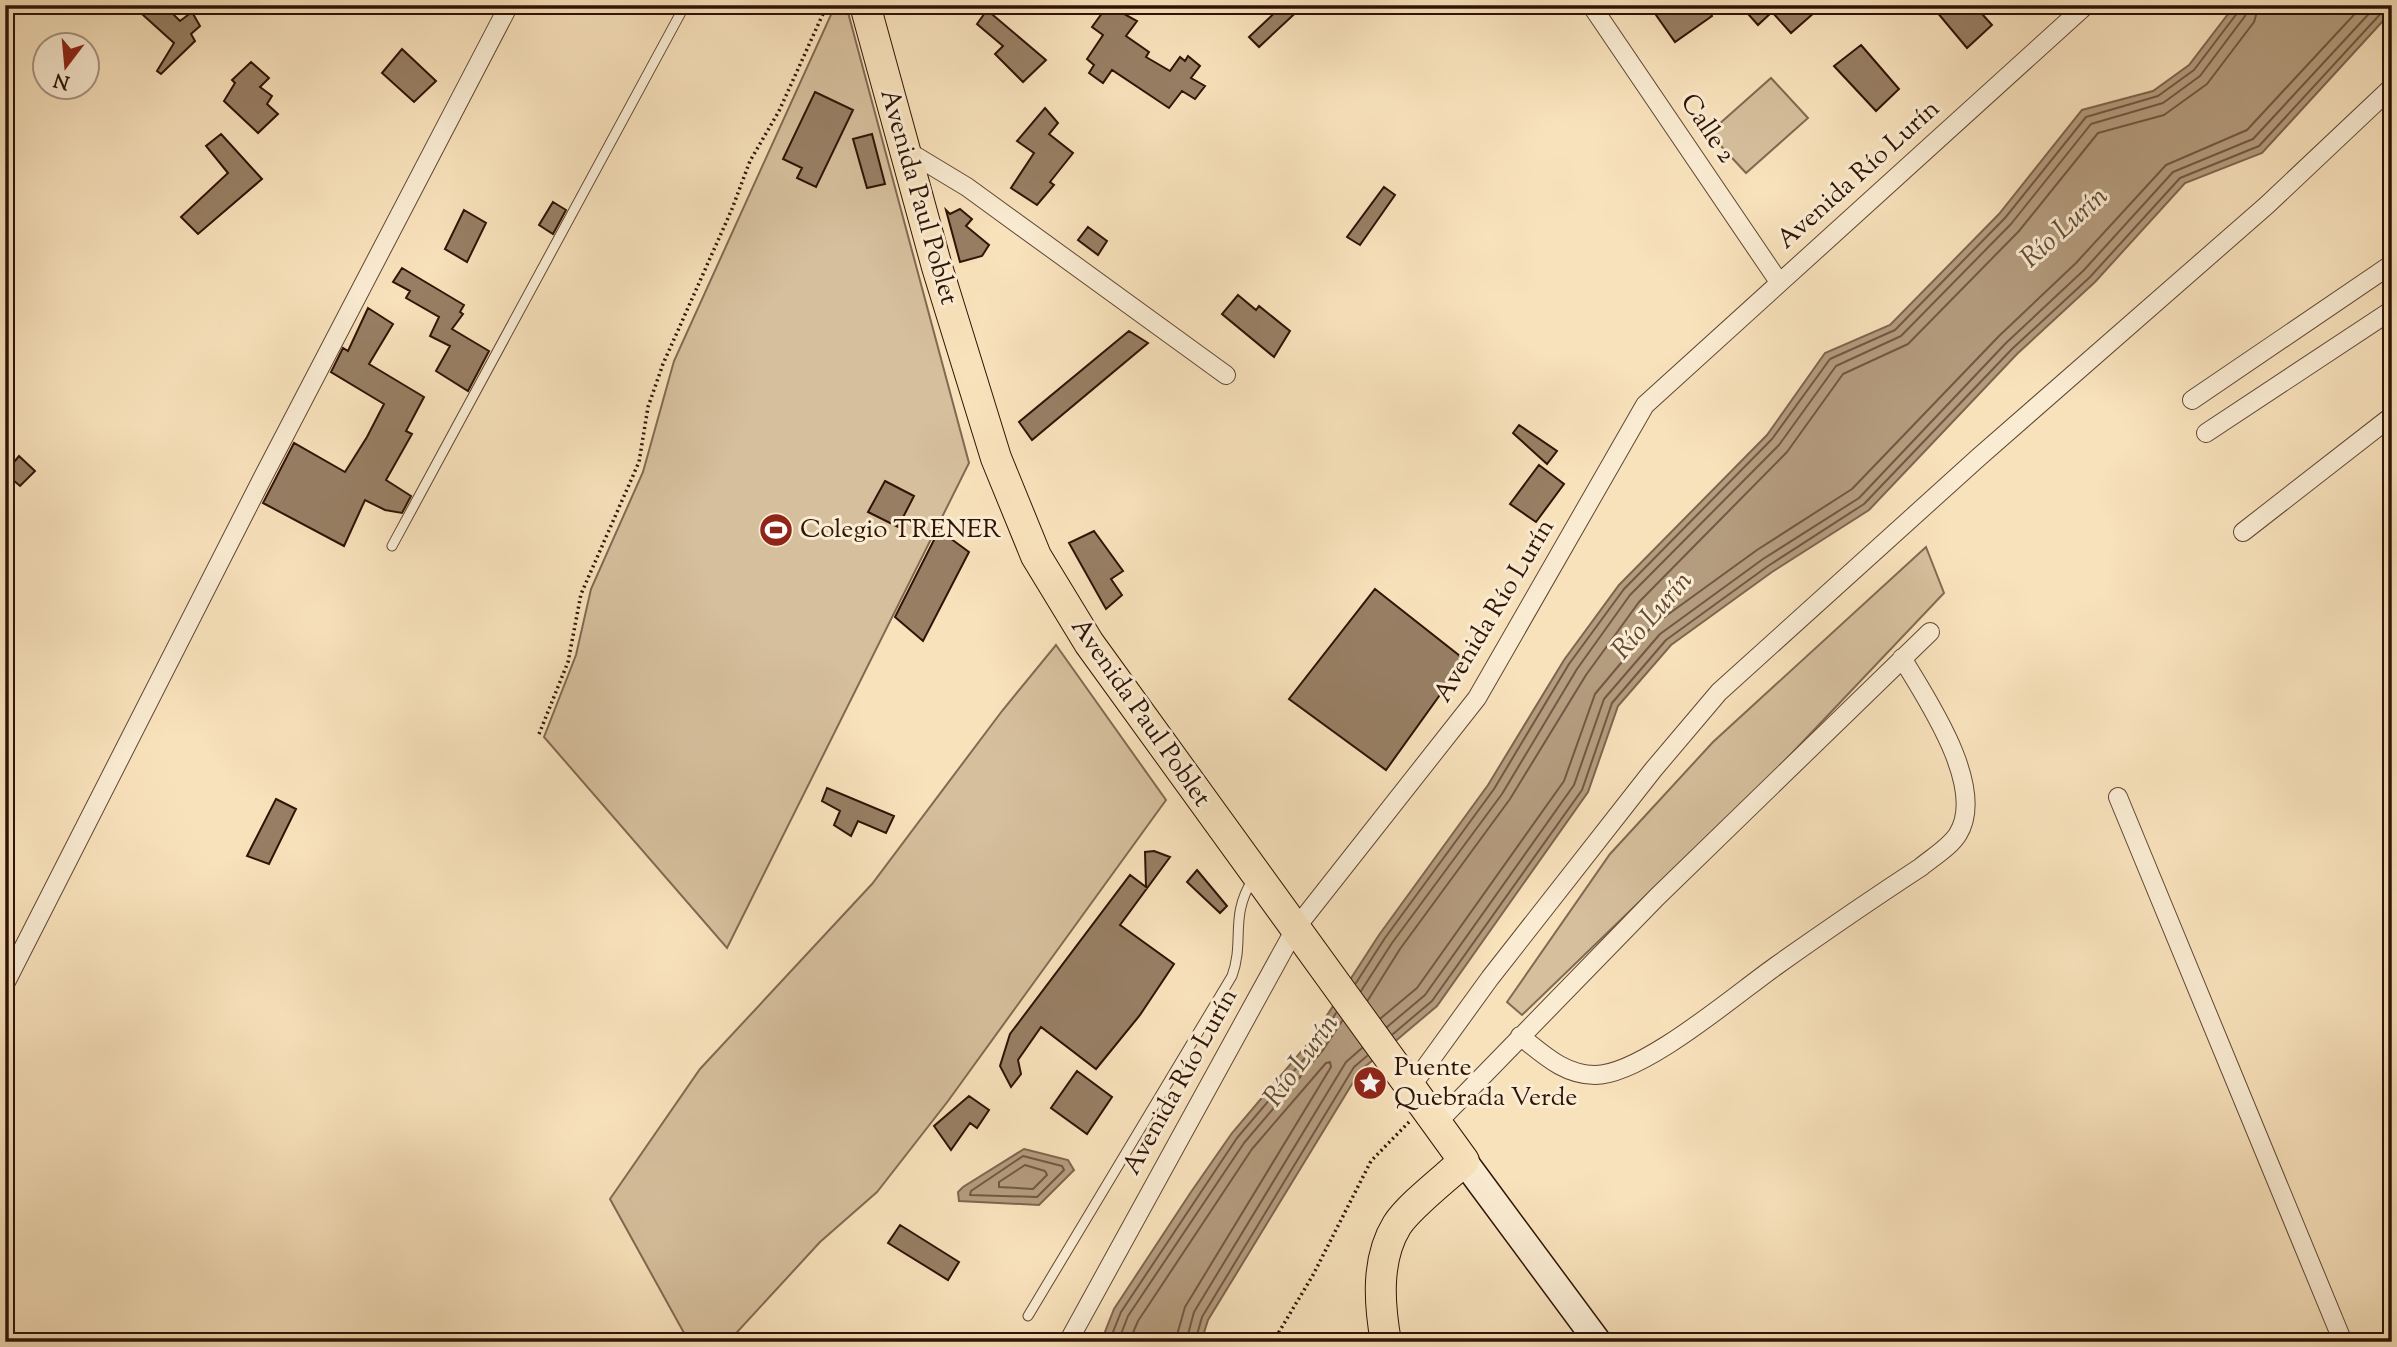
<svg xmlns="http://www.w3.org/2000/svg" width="2397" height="1347" viewBox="0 0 2397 1347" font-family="'Sorts Mill Goudy',serif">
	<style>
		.green { fill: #d6bf9d; stroke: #826951; stroke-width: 2 }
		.water { fill: #b49c7e; stroke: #7f654e; stroke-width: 2 }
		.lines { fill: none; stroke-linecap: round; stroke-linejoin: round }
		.shore { stroke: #725842; stroke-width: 2 }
		.building { fill: #987f64; stroke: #2f1305; stroke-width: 2 }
		.service-casing { stroke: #614733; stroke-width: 11 }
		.minor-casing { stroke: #614733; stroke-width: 20 }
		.secondary-casing { stroke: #2f1305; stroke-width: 29 }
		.primary-casing { stroke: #2f1305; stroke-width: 32 }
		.path { stroke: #2f1305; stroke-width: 3.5; stroke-dasharray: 2 3.5; stroke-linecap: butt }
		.service { stroke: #faecd3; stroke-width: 9 }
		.minor { stroke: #faecd3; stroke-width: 18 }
		.secondary { stroke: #faecd3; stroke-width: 26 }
		.primary { stroke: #f8e2bc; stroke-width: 30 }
		.labels { text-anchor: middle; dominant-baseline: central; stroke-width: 6; stroke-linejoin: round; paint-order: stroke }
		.street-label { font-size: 26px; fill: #2f1305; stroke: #faecd3 }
		.poi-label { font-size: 26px; fill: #2f1305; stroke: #faecd3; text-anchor: start }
		.water-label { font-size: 28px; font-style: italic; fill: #644a35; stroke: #faecd3 }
	</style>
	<rect width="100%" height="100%" fill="#f8e2bc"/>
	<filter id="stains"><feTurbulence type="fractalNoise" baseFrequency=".00286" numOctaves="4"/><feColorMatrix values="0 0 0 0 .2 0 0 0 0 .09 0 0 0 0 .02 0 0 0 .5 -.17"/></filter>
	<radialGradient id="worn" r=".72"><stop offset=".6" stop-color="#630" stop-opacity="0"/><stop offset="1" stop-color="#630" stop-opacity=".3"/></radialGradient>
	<path class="green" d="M846 5 969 463 727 948 544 737 576 655 591 589 643 472 674 361 834 8Z
		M1771 78 1808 118 1746 173 1709 133Z
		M1926 547 1944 593 1775 771 1522 1015 1507 1002 1610 854 1713 742Z
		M1056 645 1166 800 948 1101 877 1192 820 1242 728 1342H689L610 1199 700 1069 872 884 1002 711Z"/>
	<path class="water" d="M2235 5H2392V11L2262 153 2185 183 2095 282 2017 354 1869 510 1772 572 1671 645 1618 706 1588 792 1437 1006 1360 1071 1208 1320 1201 1342H1101L1114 1309 1191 1192 1232 1133 1311 1040 1379 935 1488 785 1564 660 1619 585 1767 435 1825 353 1890 325 1999 214 2082 110 2153 91 2189 65Z
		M1024 1149 1068 1160 1074 1170 1039 1205 959 1201 958 1192 963 1187Z"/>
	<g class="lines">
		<path class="shore" d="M1356 983 1385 938 1494 789 1569 664 1624 589 1772 439 1830 359 1895 330 2005 218 2086 117 2158 96 2194 70 2238 12 2239 5
			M1361 991 1392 943 1502 794 1577 669 1630 595 1779 445 1836 366 1901 336 2011 224 2091 124 2163 103 2200 76 2245 16 2248 5
			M1368 1000 1400 949 1510 799 1586 675 1639 602 1787 452 1843 374 1908 344 2019 231 2098 133 2164 115 2207 84 2254 22 2259 5
			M1381 1018 1417 988 1564 781 1595 694 1652 626 1757 550 1852 489 1999 336 2076 263 2166 165 2247 130 2363 5
			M1387 1027 1425 995 1574 785 1604 699 1660 634 1763 559 1859 498 2006 343 2084 270 2173 172 2253 139 2377 5
			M1393 1034 1432 1001 1582 790 1612 703 1666 640 1768 566 1864 504 2012 349 2090 277 2180 178 2259 146 2384 10 2392 8
			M1023 1156 1062 1166 1064 1170 1037 1197 970 1195 971 1191Z
			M1025 1165 1045 1171 1047 1175 1033 1189 999 1187V1182Z
			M1109 1342 1121 1312 1237 1138 1316 1045 1336 1013
			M1118 1342 1128 1316 1244 1143 1323 1050 1342 1021
			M1129 1342 1138 1321 1252 1149 1326 1063 1330 1062 1331 1067 1185 1307 1175 1342
			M1186 1342 1194 1312 1346 1062 1362 1048
			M1195 1342 1202 1317 1354 1067 1367 1056"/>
	</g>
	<path class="building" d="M132 5H164L180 21 192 12 200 26 191 34 195 41 161 74 157 71 174 43Z
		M1108 5 1137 21 1126 36 1149 52 1146 57 1170 71 1180 57 1185 61 1188 56 1200 66 1191 78 1205 86 1195 99 1182 91 1169 108 1112 70 1103 83 1089 73 1094 65 1087 59 1103 35 1092 27Z
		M1283 5H1304L1259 47 1249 37Z
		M1649 5H1705L1712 16 1675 42Z
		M1740 5H1823L1791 33 1772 12 1758 25Z
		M1931 5H1974L1992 25 1967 48Z
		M987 10 1046 60 1023 82 995 54 1003 46 977 24Z
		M1861 45 1899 89 1876 111 1834 66Z
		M402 49 436 81 414 102 382 73Z
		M251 62 269 78 260 87 272 96 267 104 278 114 258 133 224 101 235 83 232 80Z
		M815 92 853 110 816 187 797 178 802 168 783 159Z
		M1045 108 1058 123 1049 134 1073 153 1050 182 1054 185 1037 205 1011 188 1034 153 1017 141Z
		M221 134 262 179 198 234 181 217 228 173 206 146Z
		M872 134 885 184 867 188 853 139Z
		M1384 187 1395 195 1360 245 1347 237Z
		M553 202 566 210 553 234 539 225Z
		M960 209 972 219 966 226 989 245 982 256 960 262 946 210 950 214Z
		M464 210 486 223 467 262 445 249Z
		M1088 227 1107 241 1098 255 1078 240Z
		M402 268 464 305 460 312 463 314 452 329 489 351 468 391 436 371 450 346 430 336 439 317 406 298 410 291 393 282Z
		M1238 295 1256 310 1259 306 1290 331 1274 357 1222 314Z
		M368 308 393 324 369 364 424 397 406 431 412 434 386 480 411 496 402 513 385 510 365 500 344 546 263 503 294 443 345 472 367 437 384 404 331 372 343 348 348 351Z
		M1129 331 1148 343 1032 440 1019 422Z
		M1519 425 1557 451 1547 464 1513 433Z
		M19 456 35 471 20 486 5 473Z
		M1539 465 1564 484 1536 522 1510 504Z
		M885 481 914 496 898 527 868 512Z
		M939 530 969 552 923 641 895 617Z
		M1094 531 1123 571 1111 579 1122 595 1106 609 1069 543Z
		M1375 589 1465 660 1386 770 1289 699Z
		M827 788 894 816 886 833 858 821 851 836 834 825 840 811 822 801Z
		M276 799 296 809 269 864 247 856Z
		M1154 851 1170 857 1120 925 1174 964 1140 1015 1096 1069 1041 1027 1018 1060 1021 1074 1011 1087 1000 1066 1010 1034 1130 875 1146 887 1145 852Z
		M1197 870 1227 906 1220 913 1187 882Z
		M1077 1071 1112 1097 1087 1134 1051 1108Z
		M969 1096 989 1110 977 1128 970 1123 951 1150 934 1126Z
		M900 1225 959 1262 948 1280 888 1243Z"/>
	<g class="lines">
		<g class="service-casing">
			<path id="service" d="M392 546 685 5
				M1028 1316 1232 976C1245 940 1229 917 1253 879"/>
		</g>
		<g class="minor-casing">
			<path id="minor" d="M1591 5 1779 282
				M904 149 967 187 1226 375
				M2192 400 2392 264
				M2206 433 2392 310
				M2243 532 2392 416
				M2118 797 2343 1342
				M5 984 264 475 509 5
				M1520 1036C1543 1054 1564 1075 1595 1075 1642 1075 1735 995 1776 966 1824 932 1872 899 1921 867 1933 857 1950 847 1958 834 1987 787 1926 698 1902 658
				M1411 1087 1490 978 1653 770 1719 692 1979 457 2267 205 2392 87
				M1437 1123 1657 897 1930 632
				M1068 1342 1295 929 1477 698 1645 405 2086 5"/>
		</g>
		<g class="secondary-casing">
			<path id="secondary" d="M1464 1161 1598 1342"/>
		</g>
		<g class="primary-casing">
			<path id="primary" d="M865 5 937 267 996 458 1036 556 1089 643 1464 1161C1447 1177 1409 1206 1397 1225 1376 1259 1379 1303 1386 1342"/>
		</g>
		<path class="path" d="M539 734 568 662 581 594 639 462 648 407 663 364 732 209 750 161 779 111 827 5
			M1273 1342 1313 1275 1371 1161 1409 1122"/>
		<use href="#service" class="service"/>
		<use href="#minor" class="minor"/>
		<use href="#secondary" class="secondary"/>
		<use href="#primary" class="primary"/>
	</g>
	<defs>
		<g id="stadium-disc" transform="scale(1.75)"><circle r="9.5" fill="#8f2418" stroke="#faecd3"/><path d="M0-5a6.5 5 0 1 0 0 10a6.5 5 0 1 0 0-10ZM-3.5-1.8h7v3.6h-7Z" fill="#fff"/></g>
		<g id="sight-disc" transform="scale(1.75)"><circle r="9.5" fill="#8f2418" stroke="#faecd3"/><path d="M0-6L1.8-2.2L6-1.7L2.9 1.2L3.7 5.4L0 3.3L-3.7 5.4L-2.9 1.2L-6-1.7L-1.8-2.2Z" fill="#fff"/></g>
	</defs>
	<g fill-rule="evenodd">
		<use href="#stadium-disc" x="776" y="530"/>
		<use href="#sight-disc" x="1370" y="1083"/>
	</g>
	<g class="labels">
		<g class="street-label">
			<text transform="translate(1707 129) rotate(56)">Calle 2</text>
			<text transform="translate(1859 175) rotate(-42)">Avenida Río Lurín</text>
			<text transform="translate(918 197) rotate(74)">Avenida Paul Poblet</text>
			<text transform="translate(1495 611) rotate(-59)">Avenida Río Lurín</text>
			<text transform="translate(1140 713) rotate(55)">Avenida Paul Poblet</text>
			<text transform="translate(1181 1082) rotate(-61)">Avenida Río Lurín</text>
		</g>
		<g class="poi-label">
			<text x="800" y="530">Colegio TRENER</text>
			<text x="1394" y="1068">Puente<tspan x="1394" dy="30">Quebrada Verde</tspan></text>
		</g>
		<g class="water-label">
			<text transform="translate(2065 228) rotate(-42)">Río Lurín</text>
			<text transform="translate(1653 616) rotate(-49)">Río Lurín</text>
			<text transform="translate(1302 1061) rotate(-54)">Río Lurín</text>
		</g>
	</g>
	<rect width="2397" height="1347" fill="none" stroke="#f8e2bc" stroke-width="28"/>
	<rect x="7" y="7" width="2383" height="1333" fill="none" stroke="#2f1305" stroke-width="3.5"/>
	<rect x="14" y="14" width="2369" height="1319" fill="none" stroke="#2f1305" stroke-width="2"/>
	<g transform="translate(66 66) rotate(196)"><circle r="33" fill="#faecd3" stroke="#a99581" stroke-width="2"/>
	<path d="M0-5L12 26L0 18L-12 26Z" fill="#8f2418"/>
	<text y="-10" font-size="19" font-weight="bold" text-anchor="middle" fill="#2f1305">N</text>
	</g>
	<rect width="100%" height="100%" filter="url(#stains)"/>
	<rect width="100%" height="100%" fill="url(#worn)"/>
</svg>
